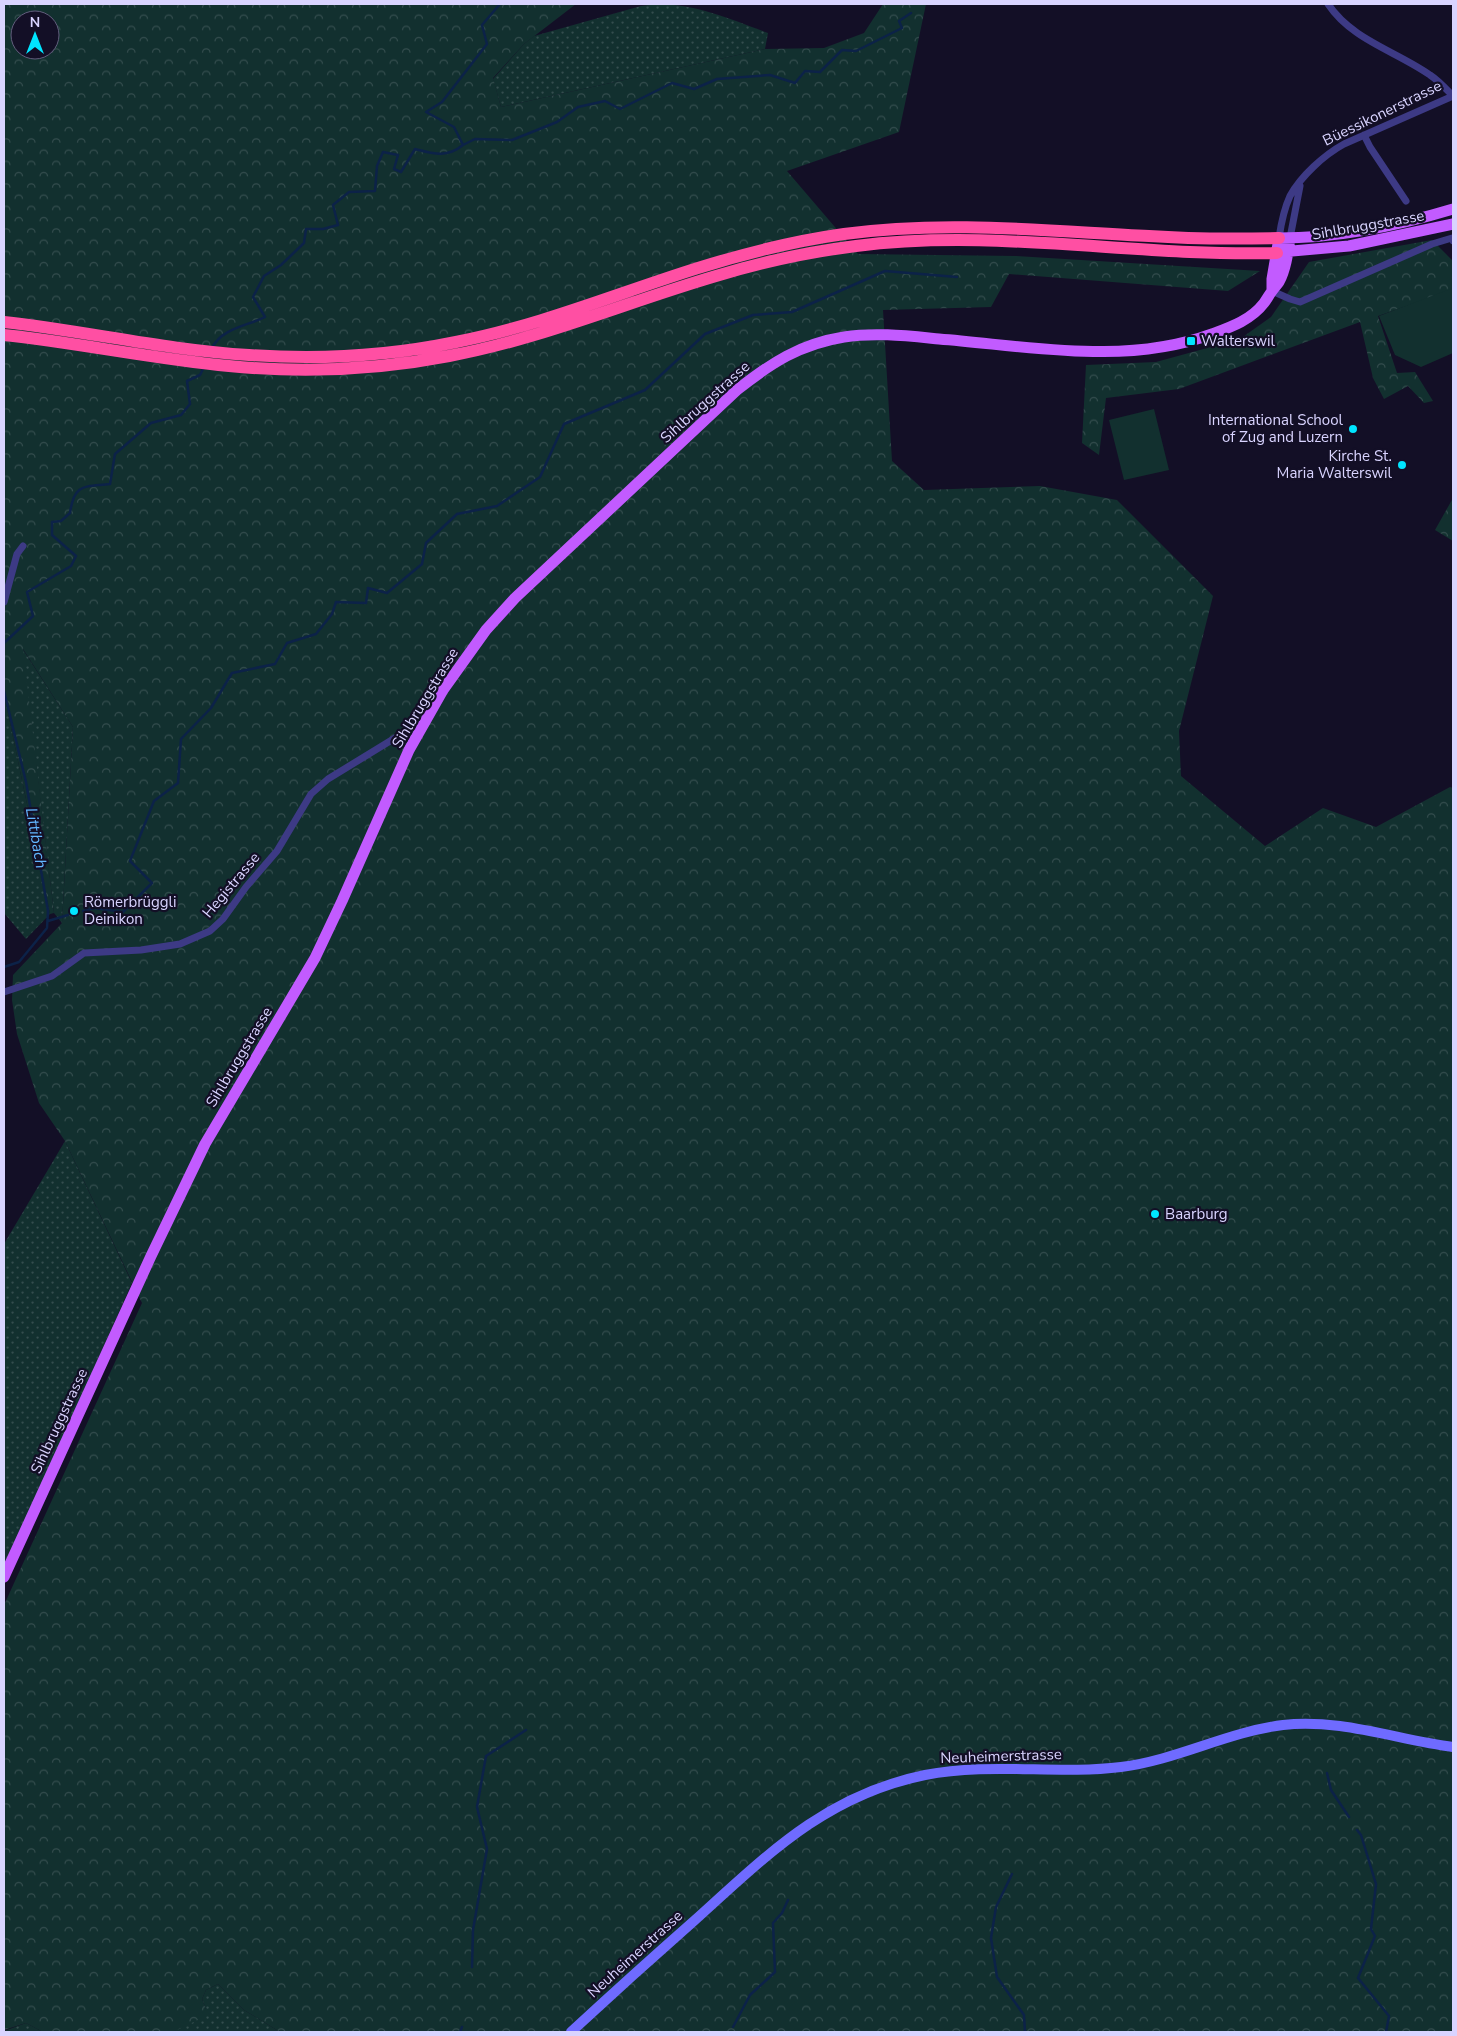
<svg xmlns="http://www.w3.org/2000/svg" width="1457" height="2036" viewBox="0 0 1457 2036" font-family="'Nunito Sans',sans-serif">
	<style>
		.grass { fill: url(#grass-dots) }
		.forest { fill: url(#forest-crowns); fill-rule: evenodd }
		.pitch { fill: #12302f }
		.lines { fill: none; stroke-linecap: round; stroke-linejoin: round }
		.stream { stroke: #0c2248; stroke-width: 2.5 }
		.street { stroke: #3d3a85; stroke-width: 7 }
		.secondary { stroke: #6f6bff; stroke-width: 10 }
		.primary { stroke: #c25bff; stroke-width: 11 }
		.highway { stroke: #ff4fa3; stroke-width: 12 }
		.poi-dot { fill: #00e5ff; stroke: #130f26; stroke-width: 2 }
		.labels { text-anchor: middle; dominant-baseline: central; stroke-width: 4.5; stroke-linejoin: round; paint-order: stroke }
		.street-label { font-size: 15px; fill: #d9d4ff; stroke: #130f26 }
		.poi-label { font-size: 15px; fill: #d9d4ff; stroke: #130f26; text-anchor: start }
		.water-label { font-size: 16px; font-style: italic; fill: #62b6ff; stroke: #130f26 }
	</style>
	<defs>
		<pattern id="grass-dots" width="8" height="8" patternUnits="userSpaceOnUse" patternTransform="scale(1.25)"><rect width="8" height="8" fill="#12302f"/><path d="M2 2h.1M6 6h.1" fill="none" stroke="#344d4e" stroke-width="1.8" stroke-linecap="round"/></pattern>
		<pattern id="forest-crowns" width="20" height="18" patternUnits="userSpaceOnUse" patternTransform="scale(1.25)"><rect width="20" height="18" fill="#12302f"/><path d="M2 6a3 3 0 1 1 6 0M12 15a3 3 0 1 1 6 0" fill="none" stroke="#344d4e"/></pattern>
	</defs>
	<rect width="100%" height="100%" fill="#130f26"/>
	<path class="grass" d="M658 4C696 4 733 20 768 33L765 49 501 107 493 79 524 44 534 36 641 6Z
		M22 648 73 727 62 923 54 913Z
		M4 694 50 914 26 939 4 913Z
		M65 1141 132 1283 4 1568V1244Z
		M218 1984 244 2010 280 2032H173L206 2009 202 1999 206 1990Z
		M26 2023 43 2032H4V2031Z"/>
	<path class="forest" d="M5 4H576L524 44 493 78 501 107 765 49 824 48 864 33 883 4H926L899 132 787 171 858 254 1016 256 1260 271 1228 291 1009 274 991 307 883 310 892 461 924 490 1040 486 1117 500 1213 596 1179 731 1181 776 1265 846 1323 808 1376 827 1450 787 1453 788V2032H280L244 2010 218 1984 206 1990 202 1999 206 2009 204 2017 173 2032H43L26 2023 4 2030V1605L142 1303 65 1141 39 1103 17 1034 12 1000 13 975 62 923 73 727 23 649 54 913 50 914 4 694ZM20 20H50V50H20Z
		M1432 240 1453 261V290L1378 316 1397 373 1415 372 1433 401 1424 403 1408 386 1384 399 1373 378 1360 322 1179 389 1106 398 1099 455 1082 443 1086 365 1156 362 1240 339 1271 317 1309 262Z
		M1453 498V541L1435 530Z"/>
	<path class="pitch" d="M1453 288V353L1421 367 1395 355 1379 316Z
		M1154 409 1169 470 1124 480 1109 420Z"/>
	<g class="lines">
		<path class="stream" d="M463 145 475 139 512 140 557 122 578 107 605 101 620 109 672 83 694 89 717 79 770 75 795 83 805 71 820 72 842 50 856 51 902 28 899 21 911 13
			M212 348C222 328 247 326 265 317L253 297 264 276 281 265 304 243 306 229H323L338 225 333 205 349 192 375 191 377 166 383 152 398 155 394 169 401 172 415 149C434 154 447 158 463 145L454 127 426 112 442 102 487 44 482 25 500 4
			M4 643 33 616 27 592 71 566 76 556 52 535V522L61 521 70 513C74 483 84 487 110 484L115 454 151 423 181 415 190 404 187 381 200 375 204 367
			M4 691 26 782 48 911 47 928 19 962 4 967
			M83 911 94 908 123 912 152 883 130 861 154 801 178 783 181 739 211 708 232 673 275 664 287 643 316 634 332 614 336 602 366 603 368 588 387 593 422 564 426 543 457 514 497 506 540 477 564 424 645 390 705 334 753 315 792 312 885 271 957 277
			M48 921 68 915
			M1327 1773 1331 1790 1349 1817
			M1357 1830 1361 1835 1376 1884 1371 1929 1375 1936 1358 1978 1389 2016 1386 2032
			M1012 1874 996 1907 991 1938 997 1977 1024 2015 1025 2032
			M472 1967 473 1930 487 1849 477 1807 486 1756 526 1730
			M733 2027 750 1995 775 1972 773 1923 782 1913 788 1900
			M460 2032 462 2027"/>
		<path class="street" d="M1328 4C1352 40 1396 51 1430 75 1439 81 1446 89 1453 96
			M1364 135 1370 147 1406 201
			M1279 238C1281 224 1284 209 1290 196 1301 176 1324 155 1344 144L1453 96
			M1290 238 1300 186
			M1272 291 1290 299 1300 302 1432 244 1452 238 1453 241
			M4 602 17 554 23 546
			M4 992 52 976 84 953 141 950 180 944 210 931 223 919 246 887 277 851 311 794 328 779 413 727 423 725"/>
		<path class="secondary" d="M571 2032C612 1994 653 1957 695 1920 767 1855 826 1795 925 1775 990 1762 1056 1775 1121 1767 1177 1760 1227 1732 1283 1725 1339 1718 1398 1740 1453 1747"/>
		<path class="primary" d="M1281 252 1349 246 1453 224
			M1272 291V279L1279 238C1338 238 1397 226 1453 209
			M4 1577 151 1256 205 1144 315 958 342 901 409 750 443 690 486 630 515 598 737 390C771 363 800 344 844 337 875 332 908 336 939 339 1029 346 1125 366 1212 334 1231 327 1251 320 1264 303 1267 299 1269 295 1272 291 1274 288 1277 285 1279 282 1286 269 1288 252 1290 238"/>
		<path class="highway" d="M4 322C86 331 166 350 249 355 318 360 388 356 456 342 539 326 618 293 698 268 746 253 794 241 844 234 945 220 1047 231 1149 236 1192 239 1236 239 1279 238
			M4 335C79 343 154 359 229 366 302 373 377 370 449 356 541 339 627 302 716 276 762 262 808 252 856 246 996 228 1136 257 1277 253"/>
	</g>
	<g class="poi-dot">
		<rect x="1186" y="336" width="10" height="10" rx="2.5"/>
		<circle cx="1353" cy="429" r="5"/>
		<circle cx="1402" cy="465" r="5"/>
		<circle cx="74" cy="911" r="5"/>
		<circle cx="1155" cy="1214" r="5"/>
	</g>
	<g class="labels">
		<g class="street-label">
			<text transform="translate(1382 113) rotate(-26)">Büessikonerstrasse</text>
			<text transform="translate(1368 225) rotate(-10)">Sihlbruggstrasse</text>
			<text transform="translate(705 402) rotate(-42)">Sihlbruggstrasse</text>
			<text transform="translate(425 698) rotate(-59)">Sihlbruggstrasse</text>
			<text transform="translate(231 885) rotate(-50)">Hegistrasse</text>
			<text transform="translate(239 1057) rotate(-59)">Sihlbruggstrasse</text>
			<text transform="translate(59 1421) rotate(-65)">Sihlbruggstrasse</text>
			<text transform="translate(1001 1756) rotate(-2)">Neuheimerstrasse</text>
			<text transform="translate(635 1954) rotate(-42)">Neuheimerstrasse</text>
		</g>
		<g class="poi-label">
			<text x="1201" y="341">Walterswil</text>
			<text x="1343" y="420" text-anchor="end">International School<tspan x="1343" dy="17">of Zug and Luzern</tspan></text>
			<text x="1392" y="456" text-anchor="end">Kirche St.<tspan x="1392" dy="17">Maria Walterswil</tspan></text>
			<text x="84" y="902">Römerbrüggli<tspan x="84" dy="17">Deinikon</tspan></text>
			<text x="1165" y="1214">Baarburg</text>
		</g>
		<g class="water-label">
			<text transform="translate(36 838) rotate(80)">Littibach</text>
		</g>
	</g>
	<rect width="1457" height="2036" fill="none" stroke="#d9d4ff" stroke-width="10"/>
	<g transform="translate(35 35)"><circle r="24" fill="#130f26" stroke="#625e7d"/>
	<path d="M0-4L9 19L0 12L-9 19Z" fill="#00e5ff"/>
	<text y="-8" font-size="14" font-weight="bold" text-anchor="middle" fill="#d9d4ff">N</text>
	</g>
</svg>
